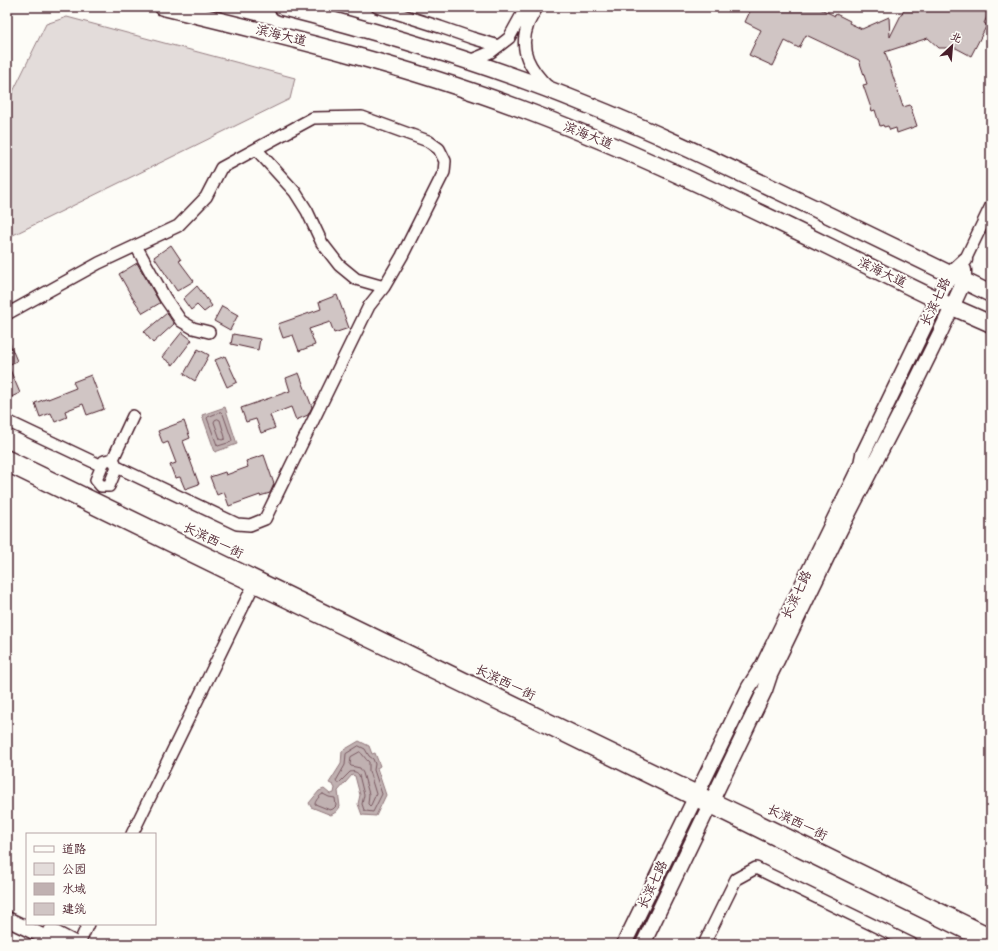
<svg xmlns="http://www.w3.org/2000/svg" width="998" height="951" viewBox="0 0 998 951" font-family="Kalam,'LXGW WenKai TC',sans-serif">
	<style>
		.green { fill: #e3dcda; stroke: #967e82 }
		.water { fill: #c0b1b1; stroke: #91777b }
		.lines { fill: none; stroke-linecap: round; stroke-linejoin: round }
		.shore { stroke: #795961; stroke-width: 1 }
		.building { fill: #d0c5c4; stroke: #4a1f2b }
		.minor-casing { stroke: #4a1f2b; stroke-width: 14 }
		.major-casing { stroke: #4a1f2b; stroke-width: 17 }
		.highway-casing { stroke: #4a1f2b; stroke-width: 19 }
		.minor { stroke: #fdfcf7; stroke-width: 11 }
		.major { stroke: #fdfcf7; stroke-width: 14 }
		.highway { stroke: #fdfcf7; stroke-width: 16 }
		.labels { text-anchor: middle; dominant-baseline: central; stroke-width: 4; stroke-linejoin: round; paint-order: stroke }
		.street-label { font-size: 13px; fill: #4a1f2b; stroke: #fdfcf7 }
	</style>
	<rect width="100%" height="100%" fill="#fdfcf7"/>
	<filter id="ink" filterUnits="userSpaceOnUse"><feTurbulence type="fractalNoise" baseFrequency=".025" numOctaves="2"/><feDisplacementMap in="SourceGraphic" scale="8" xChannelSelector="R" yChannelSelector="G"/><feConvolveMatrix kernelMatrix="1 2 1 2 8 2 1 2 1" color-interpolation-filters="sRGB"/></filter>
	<g filter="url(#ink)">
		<path class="green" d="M67 17 295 78 290 99 7 238V104L46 24Z"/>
		<path class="water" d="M225 407 237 444 215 452 202 415Z
			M359 741 369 746 372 754 375 753 380 766 377 768 386 795 376 816 362 815 358 804 360 795 355 776 352 775 338 791 340 807 336 812 331 815 311 807 309 803 319 791 324 789 330 794 334 793 335 788 333 785 329 783 341 764 342 751Z"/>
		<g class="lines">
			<path class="shore" d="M221 412 223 414 232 440 231 442 218 446 217 445 207 418 208 417Z
				M218 419 220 420 225 437V439L222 440 220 439 214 422 215 420Z
				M359 746 365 749 369 756 373 759 375 764 374 770 382 794 373 812 366 811 364 810 362 804 364 795 359 775C357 772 354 771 350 772L339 783H337L336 781 345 765 346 754Z
				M360 752C362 753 366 760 369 762V771L376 794 371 805 370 806 368 804 369 794 363 773 360 768 351 766 350 765 351 757Z
				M323 794 329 797 335 798 336 806 333 809 330 810 315 804C315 801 320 795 323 794Z"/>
		</g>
		<path class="building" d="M752 7H817L835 16 836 14 850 21 849 23 862 29 889 17 890 37 905 7H991V9L984 23 987 25 971 56 956 48H939L928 38 885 52 903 107 910 105 917 126 897 133 896 128 890 130 888 126 884 127 883 125 880 126 875 110 872 111 863 85 867 84 859 60 806 35 799 48 785 41 773 66 749 55 761 30 745 22Z
			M171 245 181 260 179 261 194 281 177 291 154 257Z
			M137 263 160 303 143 313 132 297 119 274Z
			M197 286 212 306 204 312 197 305 191 310 183 299Z
			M337 295 349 328 334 333 330 322 309 329 315 345 299 351 293 335 283 338 278 324 321 309 319 302Z
			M222 306 238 315 230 330 214 321Z
			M167 313 174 324 153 343 144 332Z
			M182 332 192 340 173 365 162 357Z
			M233 334 260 339 258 350 231 344Z
			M7 337 17 361 8 365 20 393 7 399Z
			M198 349 209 355 195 381 184 374Z
			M225 356 237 382 227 387 215 360Z
			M299 373 312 407 308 415 296 420 291 407 270 415 275 428 261 433 256 419 246 422 241 408 290 391 286 378Z
			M91 375 104 409 87 415 83 404 65 411 67 417 55 422 51 413 40 417 35 403 48 398V399L76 388 73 382Z
			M184 421 190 438 183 441 199 484 185 489 180 477 175 478 170 465 176 463 168 442 163 444 158 431Z
			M264 455 274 484 270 493 260 496V495L229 506 224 492 217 495 210 477 225 472 226 475 248 467 246 461Z"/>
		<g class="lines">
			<g class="minor-casing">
				<path id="minor" d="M377 7 440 27 472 38 499 46
					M537 7C534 13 531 18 528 24 518 51 530 69 549 88
					M469 61 491 52 509 38 526 7
					M256 149 295 192 307 211 322 243 339 265 356 279 384 287
					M136 246 165 298 181 321 193 328 209 332
					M965 260 991 206
					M7 314 99 263 178 226 206 197 221 168 313 118 362 117 428 141 439 149 445 161 444 172 402 256 384 287 369 306 265 519 250 525 237 524 117 467
					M7 421 102 466
					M7 456 544 717 713 799 747 815 991 934
					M113 459 117 467 109 486H101L96 480 104 461Z
					M113 459 133 416
					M7 466 224 572 283 600 519 714 988 944
					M132 834 256 580
					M79 944 88 924
					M704 944 736 879 756 868 912 944"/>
			</g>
			<g class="major-casing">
				<path id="major" d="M7 919 59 944
					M51 931 76 944
					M624 944 749 687 763 665 861 464 863 454 950 274 965 260
					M643 944 765 690 770 675 840 530 906 402 940 333 964 281V270"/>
			</g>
			<g class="highway-casing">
				<path id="highway" d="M163 7C288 37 412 67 532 113 634 152 732 199 830 247 870 267 910 287 950 306 964 312 978 318 991 324
					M282 7C384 33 485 63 583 103 663 135 740 173 818 210 875 238 933 266 991 294"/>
			</g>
			<use href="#minor" class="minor"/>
			<use href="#major" class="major"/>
			<use href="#highway" class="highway"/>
		</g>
	</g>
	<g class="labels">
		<g class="street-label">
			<text transform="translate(281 36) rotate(14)">滨海大道</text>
			<text transform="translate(588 136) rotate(22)">滨海大道</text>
			<text transform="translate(882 273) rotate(26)">滨海大道</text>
			<text transform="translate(936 302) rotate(-64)">长滨七路</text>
			<text transform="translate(213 541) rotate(26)">长滨西一街</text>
			<text transform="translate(797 595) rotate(-64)">长滨七路</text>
			<text transform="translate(505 683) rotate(26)">长滨西一街</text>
			<text transform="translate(797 823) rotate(26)">长滨西一街</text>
			<text transform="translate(653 885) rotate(-65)">长滨七路</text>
		</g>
	</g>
	<rect width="998" height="951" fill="none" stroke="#fdfcf7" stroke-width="24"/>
	<rect x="12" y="12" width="974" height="927" fill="none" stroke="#4a1f2b" stroke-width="1.5" filter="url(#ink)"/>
	<rect x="26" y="833" width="130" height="92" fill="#fdfcf7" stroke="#b5a4a5"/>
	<rect x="34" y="846" width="20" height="6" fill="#fdfcf7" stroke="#b5a4a5"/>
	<text x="62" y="853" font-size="12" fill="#4a1f2b">道路</text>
	<rect x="34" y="863" width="20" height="12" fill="#e3dcda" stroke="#b5a4a5"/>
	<text x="62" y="873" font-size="12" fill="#4a1f2b">公园</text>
	<rect x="34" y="883" width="20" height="12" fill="#c0b1b1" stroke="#b5a4a5"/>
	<text x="62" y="893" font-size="12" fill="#4a1f2b">水域</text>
	<rect x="34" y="903" width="20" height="12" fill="#d0c5c4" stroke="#b5a4a5"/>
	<text x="62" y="913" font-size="12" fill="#4a1f2b">建筑</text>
	<g transform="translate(952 46) rotate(26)" stroke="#fdfcf7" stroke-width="3" paint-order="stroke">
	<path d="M0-3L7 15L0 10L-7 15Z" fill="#4a1f2b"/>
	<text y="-6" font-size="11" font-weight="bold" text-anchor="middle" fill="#4a1f2b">北</text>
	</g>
</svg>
